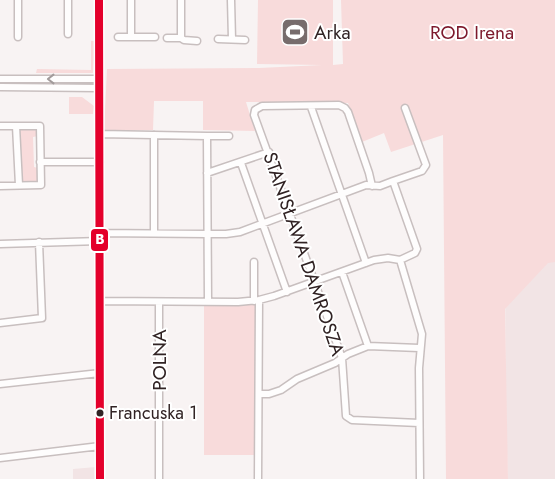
<svg xmlns="http://www.w3.org/2000/svg" width="555" height="479" viewBox="0 0 555 479" font-family="Jost,sans-serif">
	<style>
		.built { fill: #f2e4e5 }
		.green { fill: #f8dbdb }
		.lines { fill: none; stroke-linecap: round; stroke-linejoin: round }
		.minor-casing { stroke: #c8bfbf; stroke-width: 9 }
		.minor { stroke: #fefdfd; stroke-width: 6 }
		.bus-1-casing { stroke: #fff; stroke-width: 11 }
		.bus-1 { stroke: #e4002b; stroke-width: 8 }
		.oneway { stroke: #a29b9b }
		.bus-dot { fill: #312324; stroke: #fff; stroke-width: 2 }
		.labels { text-anchor: middle; dominant-baseline: central; stroke-width: 4; stroke-linejoin: round; paint-order: stroke }
		.bus-label { font-size: 18px; fill: #312324; stroke: #fff; text-anchor: start }
		.poi-label { font-size: 19px; fill: #312324; stroke: #fff; text-anchor: start }
		.park-label { font-size: 19px; fill: #7d192c; stroke: #fff }
		.street-label { font-size: 19px; fill: #312324; stroke: #fff }
		.line-badge { stroke: #fff; stroke-width: 2 }
		.badge-label { font-size: 14px; text-anchor: middle; font-weight: bold; fill: #fff }
	</style>
	<rect width="100%" height="100%" fill="#f8f3f3"/>
	<path class="built" d="M555 97V479H508L506 425 504 104Z
		M96 467V479H73V469Z"/>
	<path class="green" d="M258 0H333V65L343 64 341 0H555V262L548 263 505 309 508 479H446L443 135 391 152 384 133 362 142 348 103 246 102 255 131 203 130V101H154L153 130 104 131 107 69 259 68 322 65 257 64Z
		M91 41H95L93 73H36L37 69 91 70Z
		M69 97H82L94 106 93 114H69Z
		M19 129H37L38 136 33 137 34 167 38 168V180C34 184 26 185 22 181Z
		M254 303 257 309 254 455H204V305Z"/>
	<g class="lines">
		<g class="minor-casing">
			<path id="minor" d="M18 0V37
				M99 0 100 479
				M131 0V37
				M231 0 232 39
				M68 34V0
				M118 37H155
				M167 38H181L184 40 197 41
				M181 38V0
				M218 39 245 40
				M0 79H99
				M0 87 99 88
				M311 107 366 263
				M405 108 426 165 422 171 393 181 417 249 415 253 400 260 422 334 419 368 420 479
				M0 126H40L41 185 0 186
				M16 126 19 185
				M100 134 207 136 208 301
				M154 135V233
				M207 136H229
				M40 162H100
				M241 163 287 292
				M207 173 269 152
				M372 186 369 173 348 112 345 108 339 105 262 106 255 110 254 115 342 358 346 416 352 420 419 423
				M99 233 207 234H226L240 232 366 185 380 186 393 181
				M0 244 100 241
				M254 262V301
				M342 272 368 346
				M100 301 238 302 259 300 274 296 374 260 388 258 400 260
				M159 302V479
				M0 323 42 318 39 242
				M0 384 100 373
				M259 394H269L281 390 297 379 335 363 348 354 368 346 419 348
				M0 458 100 446
				M258 479 259 300"/>
		</g>
		<use href="#minor" class="minor"/>
		<g class="bus-1-casing">
			<path id="bus-1" d="M99 0 100 479"/>
		</g>
		<use href="#bus-1" class="bus-1"/>
	</g>
	<defs><path id="oneway-chevron" d="M-2-3.5L2.5 0L-2 3.5" fill="none" stroke-width="1.6" stroke-linecap="round" stroke-linejoin="round" transform="scale(1.25)"/></defs>
	<use class="oneway" href="#oneway-chevron" transform="translate(51 79) rotate(-180)"/>
	<defs>
		<g id="stadium-square" transform="scale(1.4375)"><rect x="-9" y="-9" width="18" height="18" rx="4" fill="#776c6c" stroke="#fff"/><path d="M0-5a6.5 5 0 1 0 0 10a6.5 5 0 1 0 0-10ZM-3.5-1.8h7v3.6h-7Z" fill="#fff"/></g>
	</defs>
	<g fill-rule="evenodd">
		<use href="#stadium-square" x="295" y="32"/>
	</g>
	<circle class="bus-dot" cx="100" cy="413" r="4.5"/>
	<g class="labels">
		<g class="bus-label">
			<text x="109" y="413">Francuska 1</text>
		</g>
		<g class="poi-label">
			<text x="314" y="32">Arka</text>
		</g>
		<g class="park-label">
			<text x="472" y="32">ROD Irena</text>
		</g>
		<g class="street-label">
			<text transform="translate(304 254) rotate(71)">STANISŁAWA DAMROSZA</text>
			<text transform="translate(159 360) rotate(-90)">POLNA</text>
		</g>
	</g>
	<rect class="line-badge" x="90" y="228" width="19" height="24" rx="5" fill="#e4002b"/>
	<g class="badge-label">
		<text x="100" y="244">B</text>
	</g>
</svg>
